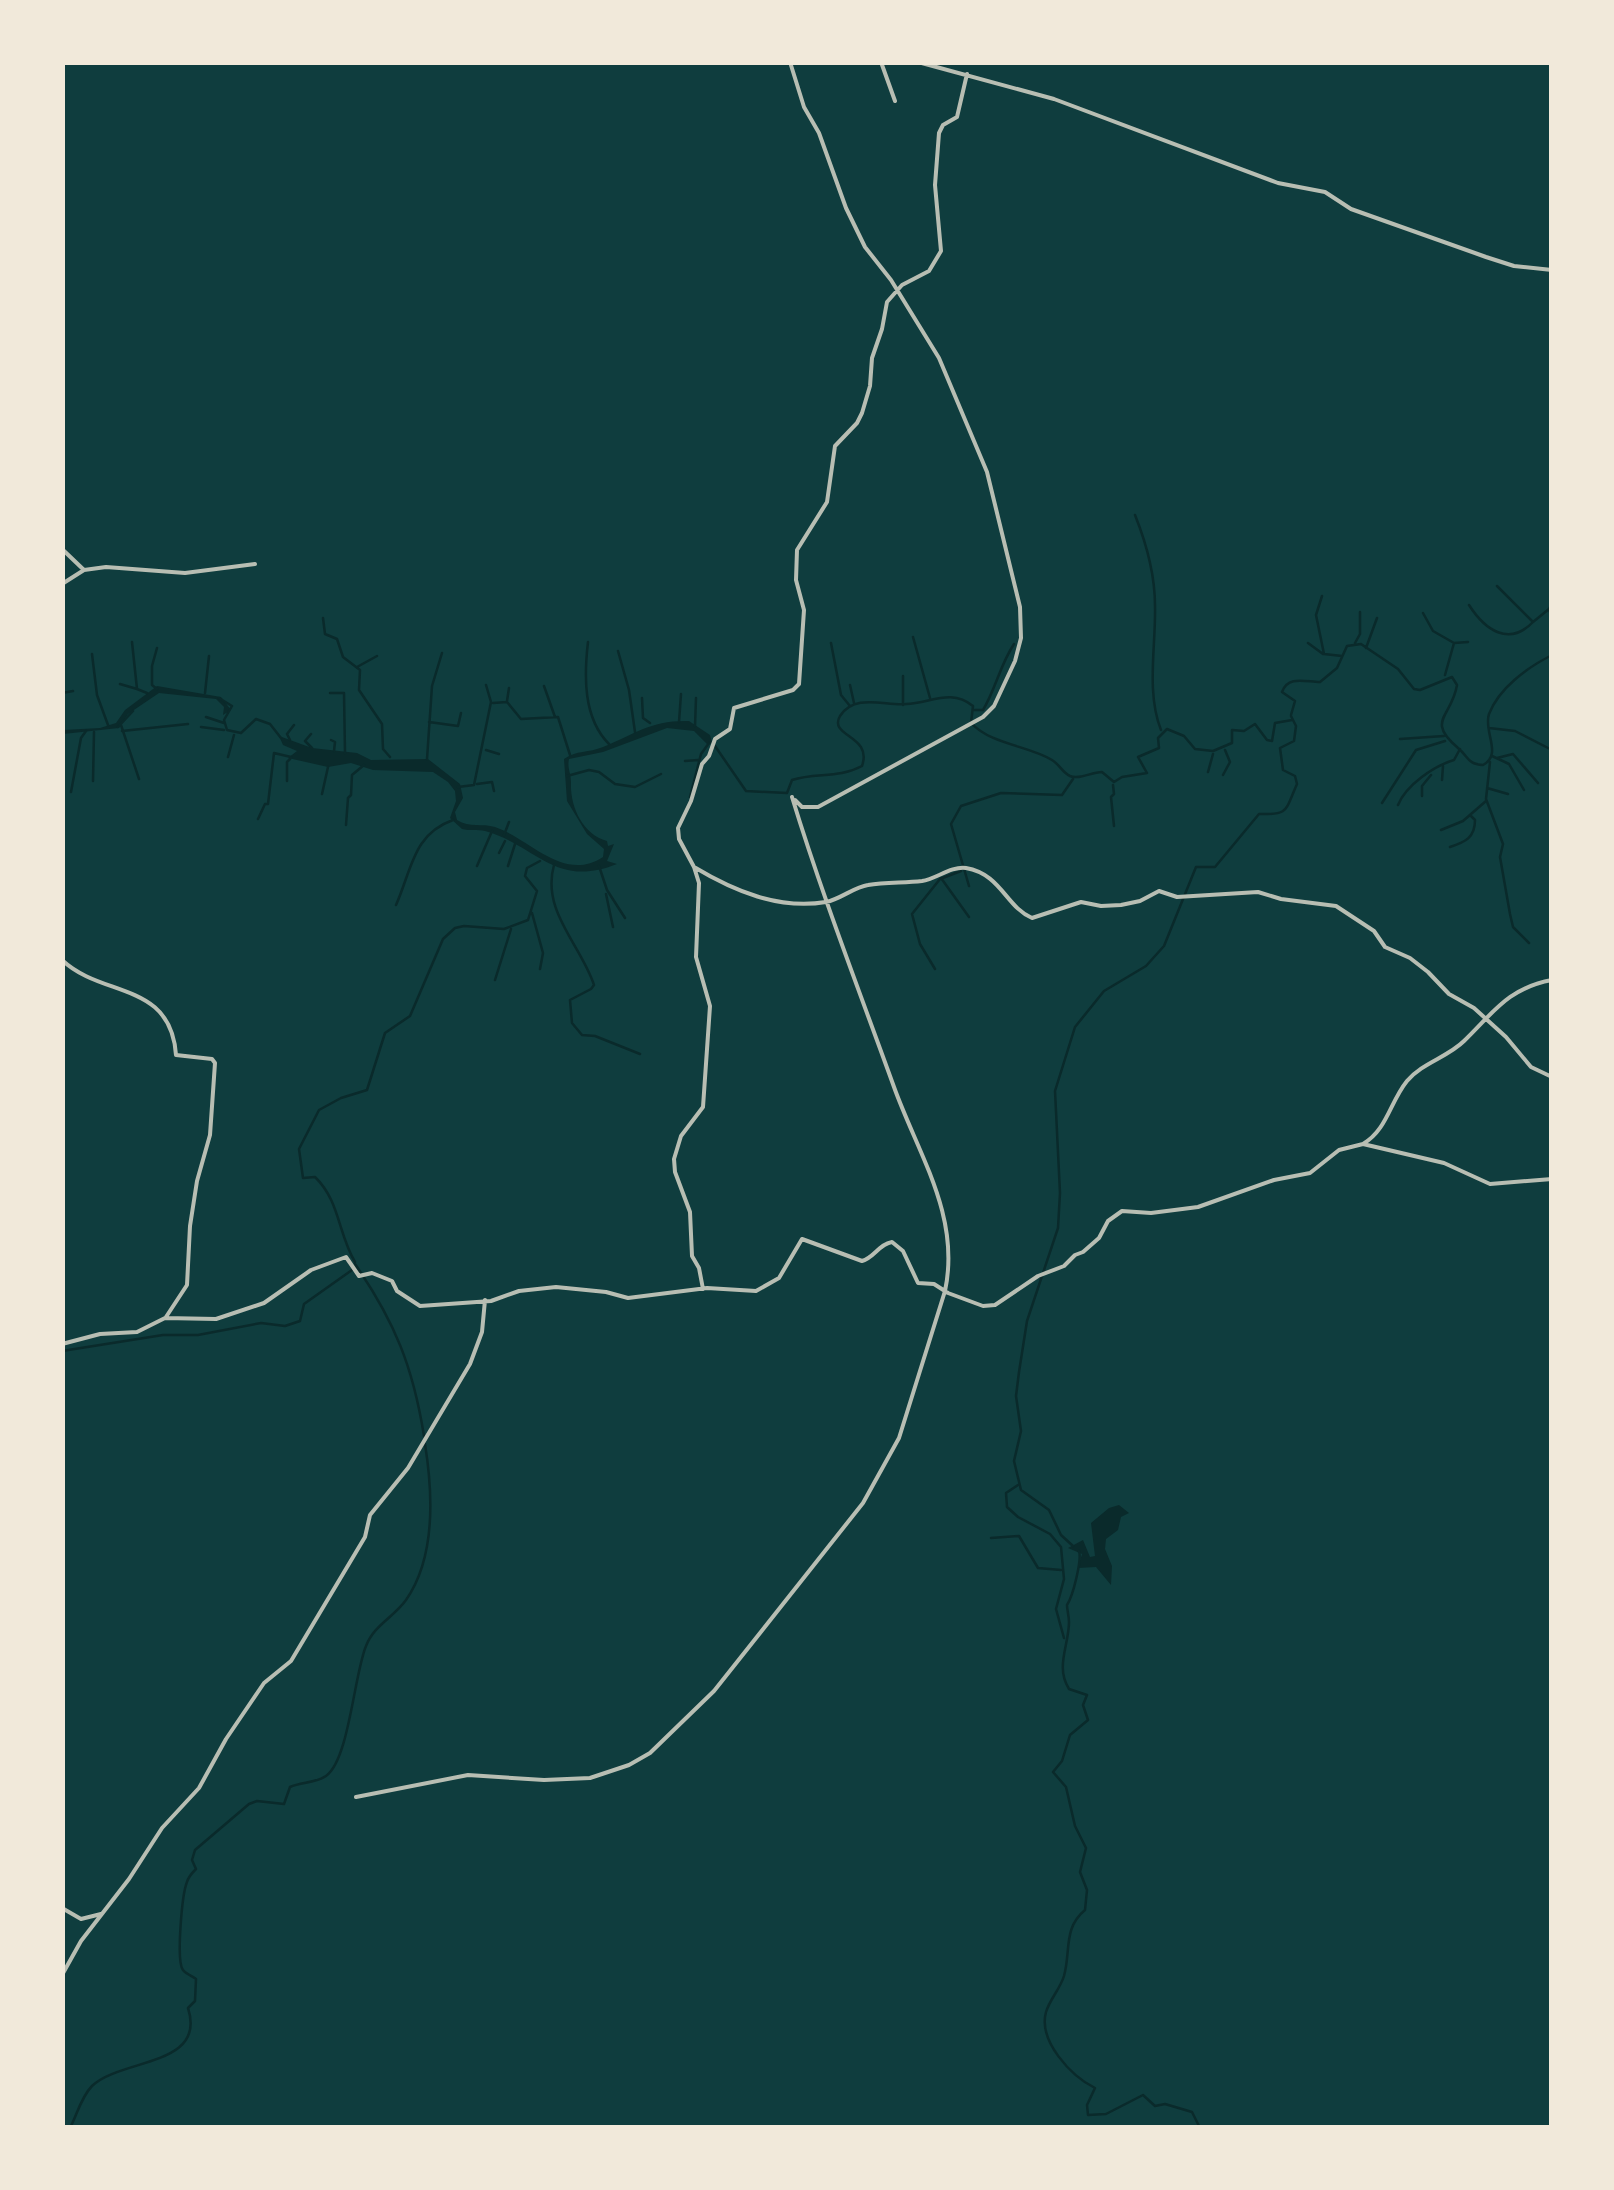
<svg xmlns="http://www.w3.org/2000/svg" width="1614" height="2190" viewBox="0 0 1614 2190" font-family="'Archivo Narrow',sans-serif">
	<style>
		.water { fill: #0a2a2b }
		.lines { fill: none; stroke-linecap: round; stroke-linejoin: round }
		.stream { stroke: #0a2a2b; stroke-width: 2.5 }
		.minor { stroke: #b8beb3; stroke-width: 4 }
	</style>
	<rect width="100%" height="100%" fill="#0f3d3e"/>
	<path class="water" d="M157 686 221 697 231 710 223 715 224 707 216 699 159 693 128 714 119 728 63 734V730L100 728 116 723 125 710Z
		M689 721 710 735 712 743 708 745 694 731 667 728 603 752 569 759C567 768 571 773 571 783 570 806 582 834 607 841L608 846 614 844 607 861 617 864C555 889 536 845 485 831 478 829 469 831 462 829L450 818 456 801 455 791 448 782 433 772 373 770 351 763 328 767 288 758 297 751 283 745 279 736 312 748 357 753 371 760 428 759 460 784 463 798 455 812 457 820C470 828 482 823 495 827 530 839 564 883 603 857L604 849 587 834 567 801 564 759C576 750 589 753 603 747 635 734 651 720 689 721Z
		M1119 1505 1129 1513 1121 1517 1118 1530 1106 1539 1105 1549 1112 1566 1111 1585 1096 1567 1078 1568 1082 1554 1068 1548 1083 1540 1090 1557 1095 1556 1091 1523 1109 1508Z"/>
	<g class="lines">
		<path class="stream" d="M1135 515C1147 545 1155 574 1155 606 1156 646 1146 692 1161 730
			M1497 586 1533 622 1549 609
			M1322 596 1316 615 1324 654 1342 656
			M1552 603 1549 609 1552 618
			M1469 605C1485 630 1509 647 1533 622
			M1423 613 1433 631 1454 643 1445 675
			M323 618 325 634 337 639 343 657 360 670 359 690 382 724 383 749 390 757
			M913 637 930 698
			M132 642 137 689 147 693
			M588 642C584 676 583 718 609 744
			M831 643 841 695 850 706
			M1308 643 1323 654
			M1355 643 1360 634V612
			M1454 643 1468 642
			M1366 648 1377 618
			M618 651 629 690 635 732
			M92 654 97 695 108 725
			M357 667 377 656
			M903 676V705
			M120 684 137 689
			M850 685 854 703
			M544 686 555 717
			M157 689 152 685V666L157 648
			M62 693 73 691
			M205 693 209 656
			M330 693H344L345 753
			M219 698 232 706 224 720 227 730 241 733 256 719 270 724 281 738
			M642 698 643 718 650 723
			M507 701 509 688
			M493 703 507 702 521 719 558 717 570 755
			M974 710H983C996 688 1000 665 1014 644
			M1291 715 1295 701 1282 692C1288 675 1306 682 1320 682L1337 668 1347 646 1361 644 1398 669 1414 689 1420 690 1452 677 1457 685C1452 717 1425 720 1458 748 1469 757 1467 764 1483 765 1503 754 1483 732 1489 714 1499 688 1528 667 1552 655
			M206 717 224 723
			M429 722 458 726 461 713
			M679 722 681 694
			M121 725 139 779
			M695 726 696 698
			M118 727 133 711
			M201 727 224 730
			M1489 728 1515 731 1552 750
			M122 731 188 724
			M311 734 305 741 312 748
			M1400 739 1444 736
			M290 740 287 734 294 725
			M331 740 335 742 334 751
			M715 746 746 791 787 793 792 780C816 772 838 779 862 766 873 735 828 737 840 716 855 693 885 706 906 704 931 703 951 688 973 706L971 723C992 745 1027 745 1052 760 1059 764 1063 773 1070 776 1080 780 1091 772 1102 772L1114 782 1122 777 1147 773 1138 757 1159 748 1158 738 1167 729 1184 736 1195 749 1213 751 1232 743V730L1244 731 1255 724 1267 740 1272 741 1275 723 1292 720
			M486 750 499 754
			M1492 756 1509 764 1524 790
			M228 757 234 735
			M1497 758 1513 754 1538 783
			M427 759 432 686 442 653
			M685 761 698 760
			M1490 762 1486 799 1503 844 1500 857 1510 914 1513 927 1529 943
			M1208 772 1213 754
			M1223 775 1230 762 1225 750
			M567 776 589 770 599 772 615 784 635 787 661 774
			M1442 780 1443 766
			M93 781 94 732
			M287 781V762L290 759
			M477 784 492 782 494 791
			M1113 785 1114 794 1111 797 1114 826
			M458 787 474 785 491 702 486 685
			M1487 788 1508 794
			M71 792 81 738 86 731
			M322 794 328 767
			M1422 796V786L1431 775
			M690 797 701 754 709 743
			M1382 803 1416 750 1445 741
			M1398 805C1406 785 1434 766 1454 760L1460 749
			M258 819 265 804H268L274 753 291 757
			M346 825 348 798 351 795 352 775 364 765
			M1441 830 1463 821 1486 801
			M504 835 509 822
			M1450 847C1465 842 1475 838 1475 820L1470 815
			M499 853 505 841
			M554 865C541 911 581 945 594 985L591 989 570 1000 572 1023 582 1035 595 1036 640 1054
			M477 866 492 831
			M508 866 515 844
			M599 866 607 890 625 918
			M941 878 969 917
			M969 886 951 824 961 806 1001 793 1062 795 1073 779
			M606 894 613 927
			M396 905C412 869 413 834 453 820
			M532 913 543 953 540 969
			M935 969 920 944 912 914 940 879 961 871
			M495 980 511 929
			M355 1262C338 1234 340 1201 315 1177L303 1178 299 1149 319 1110 341 1098 367 1090 385 1033 410 1016 443 939 455 928 464 926 504 929 528 920 537 891 525 876 527 868 540 861
			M355 1264C395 1322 413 1367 424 1436
			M62 1351 163 1335H198L261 1323 285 1326 300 1321 304 1304 352 1270
			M1018 1485 1006 1493 1007 1507 1018 1517 1050 1534 1061 1547 1064 1579 1056 1609 1064 1638
			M991 1538 1019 1536 1038 1568 1061 1570
			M1073 1546 1061 1535 1049 1510 1021 1490 1014 1461 1021 1431 1016 1396 1019 1372 1027 1321 1058 1228 1060 1193 1055 1091 1075 1027 1104 991 1146 966 1164 946 1196 867H1215L1259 814C1289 815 1285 811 1297 784L1295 776 1283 770 1280 748 1294 741 1296 726 1291 716
			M1079 1551C1082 1560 1073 1596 1067 1605 1067 1610 1069 1616 1069 1622 1069 1645 1055 1667 1069 1689L1087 1695 1083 1705 1088 1720 1070 1735 1062 1761 1053 1772 1066 1787 1075 1826 1086 1848 1080 1872 1087 1890 1085 1910C1063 1928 1071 1951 1064 1976 1060 1989 1050 1999 1046 2012 1038 2041 1071 2076 1095 2088L1087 2105 1088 2115 1106 2114 1143 2095 1155 2106 1165 2104 1192 2112 1200 2128
			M70 2128C77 2115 81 2097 92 2086 121 2058 207 2067 188 2008L195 2001 196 1979C192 1976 186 1974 183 1970 176 1961 182 1894 187 1882 188 1878 194 1871 196 1869L192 1860 195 1850 249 1804 257 1801 284 1804 290 1787C301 1782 316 1783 326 1776 349 1760 354 1675 366 1646 374 1625 394 1617 406 1600 436 1557 433 1494 425 1444"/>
		<path class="minor" d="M790 62 804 107 819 133 846 208 865 247 891 280 939 358 987 472 1020 607 1021 638 1015 661 994 706 983 717 818 807H802L795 800
			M881 62 895 101
			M918 62 1054 99 1278 183 1325 192 1351 209 1486 257 1514 266 1552 270
			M62 549 84 570
			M62 584 84 570 106 567 185 573 255 564
			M694 867C734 891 779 910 826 902 841 899 854 887 868 885 885 882 904 883 922 881 936 879 951 866 966 868 1001 874 1006 907 1032 918L1081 902 1101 906 1121 905 1140 901 1159 891 1177 897 1258 892 1281 899 1336 906 1374 931 1385 947 1410 958 1428 972 1449 994 1474 1008 1506 1037 1531 1067 1552 1077
			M62 960C102 998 171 981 176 1055L212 1059 215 1063 210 1135 197 1181 190 1226 187 1285 166 1317
			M1363 1144C1387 1130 1390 1102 1407 1081 1422 1063 1448 1057 1464 1041 1493 1013 1508 988 1552 980
			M703 1289 699 1268 692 1256 690 1212 675 1172 674 1159 681 1136 703 1107 710 1006 696 957 699 883 694 867 679 839 678 828 691 801 702 764 709 756 715 739 730 729 734 708 793 690 799 684 804 610 796 580 797 550 827 502 835 446 857 423 862 413 870 386 872 358 882 329 887 302 902 285 929 271 941 251 935 185 939 133 943 125 957 117 967 74
			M62 1344 100 1334 137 1332 165 1318 216 1319 264 1303 311 1270 346 1257 359 1276 372 1273 392 1281 397 1291 420 1306 491 1301 519 1291 556 1287 606 1292 628 1298 707 1288 756 1291 779 1278 802 1239 862 1261C874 1258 879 1244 892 1242L903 1251 918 1283 934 1284 948 1293 983 1306 995 1305 1038 1276 1064 1266 1075 1255 1083 1252 1099 1238 1108 1221 1122 1211 1151 1213 1198 1207 1274 1180 1310 1173 1339 1150 1363 1144 1444 1163 1490 1184 1552 1179
			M356 1797 468 1775 544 1780 590 1778 629 1765 650 1753 714 1691 863 1503 899 1438 945 1291C961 1216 918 1154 894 1087 859 990 822 895 792 797
			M62 1908 81 1919 101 1914
			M62 1975 81 1941 129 1879 162 1828 199 1788 226 1739 264 1683 291 1661 365 1537 370 1515 408 1468 470 1364 482 1332 485 1300"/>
	</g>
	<rect width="1614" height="2190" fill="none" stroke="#f1e9da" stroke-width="130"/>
</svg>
